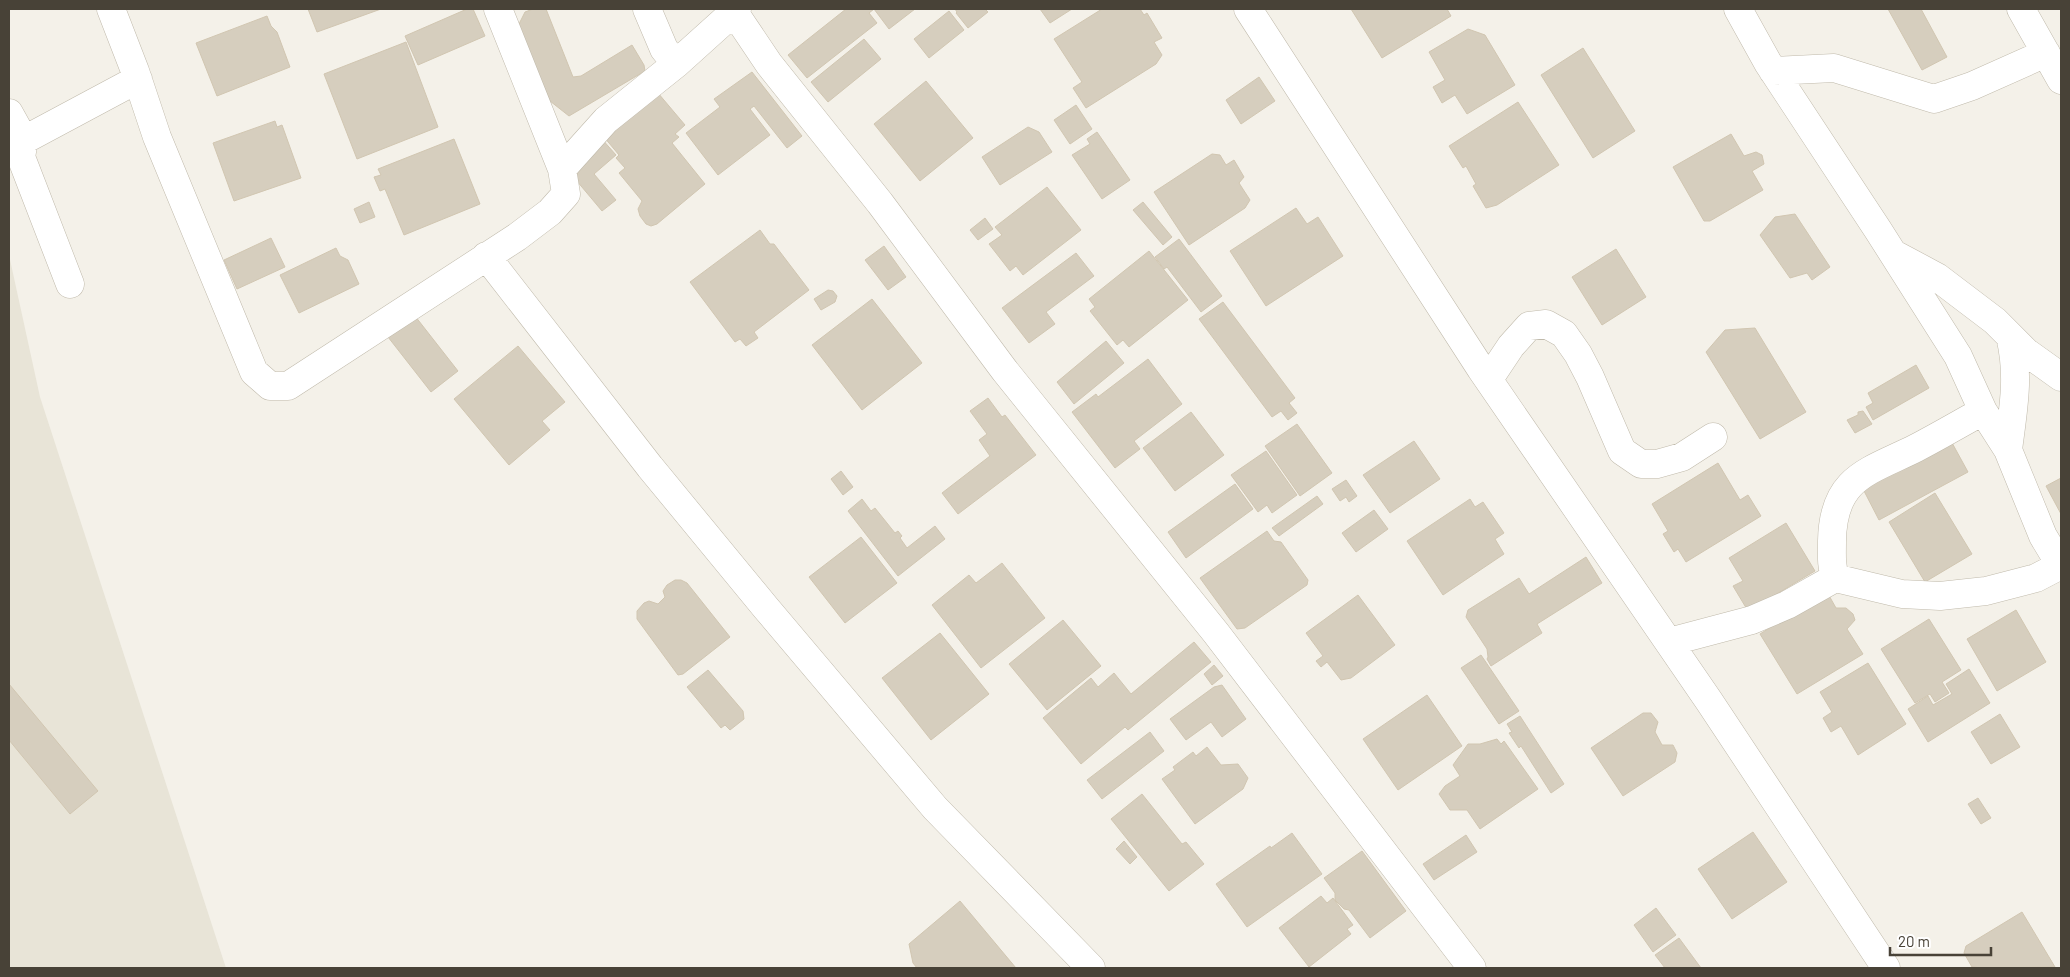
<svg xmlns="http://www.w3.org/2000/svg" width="2070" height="977" viewBox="0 0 2070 977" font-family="Barlow,sans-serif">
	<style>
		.residential { fill: #e8e4d7 }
		.building { fill: #d6cebe; stroke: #d1c6b1 }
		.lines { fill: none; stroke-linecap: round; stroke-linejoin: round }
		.minor-casing { stroke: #c0baab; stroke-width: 29 }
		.minor { stroke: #fff; stroke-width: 28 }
	</style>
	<rect width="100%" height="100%" fill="#f4f1e9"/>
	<path class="residential" d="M9 255 40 397 226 968H9Z"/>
	<path class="building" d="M308 9H381L317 32Z
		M467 9H473L485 36 418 65 405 36Z
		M533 9H546L573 77 581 76 632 45 644 65 645 71 569 116 550 101 518 26 525 12Z
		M846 9H915L889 29 874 9 869 13 877 23 807 78 788 55Z
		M955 9H985L988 12 968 28 956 13 957 12Z
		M1040 9H1072L1050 23Z
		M1102 9H1140L1144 15 1147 13 1162 38 1154 42 1162 55 1156 64 1086 108 1073 88 1082 82 1054 39Z
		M1351 9H1447L1451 16 1382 58Z
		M1888 9H1921L1947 57 1922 70Z
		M949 11 964 30 929 58 914 39Z
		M267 16 271 26 277 32 290 67 217 96 196 43Z
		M1468 29 1485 35 1515 85 1467 114 1455 95 1442 103 1433 87 1445 80 1429 52Z
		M864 39 881 59 828 102 811 82Z
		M406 42 438 127 357 159 324 74Z
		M1583 48 1635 131 1593 158 1541 75Z
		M752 72 802 136 787 148 754 106 750 109 770 135 718 175 686 133 720 107 714 99Z
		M1259 77 1275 101 1241 124 1226 100Z
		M926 81 973 138 920 181 874 124Z
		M658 93 685 125 675 134 679 137 672 143 705 184 657 224 651 226 646 224 640 216 638 209 642 201 619 173 625 168 616 158 619 155 604 137Z
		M1518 102 1559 165 1497 205 1486 208 1473 186 1476 184 1466 166 1463 168 1449 146Z
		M1076 105 1092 129 1070 144 1054 120Z
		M275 121 277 127 282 125 301 178 234 201 213 143Z
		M1028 127 1039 132 1052 152 1000 185 982 157Z
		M1097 132 1130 180 1102 199 1072 155 1090 144 1087 139Z
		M1731 134 1744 156 1756 152 1762 155 1764 164 1752 171 1763 190 1710 221H1704L1673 167Z
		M601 138 616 155 594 174 616 200 602 211 566 168Z
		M454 139 480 204 404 235 385 189 380 191 374 177 381 175 378 169Z
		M1212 154 1220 155 1226 165 1234 160 1244 177 1239 183 1250 200 1245 208 1189 245 1154 192Z
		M1047 187 1081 230 1023 275 1016 266 1010 271 989 244 1002 235 995 227Z
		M369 202 375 217 360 223 354 209Z
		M1143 202 1172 237 1163 245 1133 210Z
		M1296 208 1307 224 1318 217 1343 256 1266 306 1230 251Z
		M1795 214 1830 267 1812 280 1807 273 1790 278 1760 235 1775 217Z
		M985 218 993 229 978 240 970 230Z
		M760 230 770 244H774L809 290 754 332 758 338 746 346 740 339 735 342 690 282Z
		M271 238 285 267 237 289 224 260Z
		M1179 239 1222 296 1201 312 1167 267 1164 269 1155 257Z
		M884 246 906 277 888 290 865 260Z
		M336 248 340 256 348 260 359 284 299 313 280 275Z
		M1616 249 1646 297 1602 325 1572 277Z
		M1149 251 1188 300 1129 347 1123 340 1117 345 1090 311 1095 307 1089 299Z
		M1076 253 1094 276 1046 312 1055 324 1029 343 1002 308Z
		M828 290 833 291 837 296 835 302 821 310 814 299Z
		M872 299 922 363 862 410 812 345Z
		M1223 302 1295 398 1289 403 1297 413 1288 420 1281 411 1272 417 1199 319Z
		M415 316 458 371 431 392 388 337Z
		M1755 328 1806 412 1760 439 1706 352 1725 330Z
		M1106 341 1124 363 1074 404 1057 382Z
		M518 346 565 402 542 421 550 430 509 465 454 399Z
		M1148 359 1182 404 1134 441 1140 449 1115 468 1072 412 1096 394 1098 397Z
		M1916 365 1929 388 1873 420 1866 407 1873 403 1868 393Z
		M988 398 1002 417 1005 415 1036 455 958 514 942 493 990 456 979 440 987 434 970 411Z
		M1863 411 1872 424 1855 433 1847 420 1858 415V412Z
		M1191 412 1224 455 1175 491 1143 448Z
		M1297 424 1332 473 1300 496 1265 446Z
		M1414 441 1440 479 1390 513 1363 475Z
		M1951 441 1968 472 1879 520 1863 489Z
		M1266 451 1297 495 1272 513 1267 505 1258 512 1231 475Z
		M1718 463 1740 500 1748 495 1761 516 1686 562 1678 549 1674 552 1663 534 1668 531 1652 504Z
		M841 471 853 487 843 495 831 479Z
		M2061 478V514L2046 486Z
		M1346 480 1357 496 1349 502 1346 497 1340 501 1332 489Z
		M1235 484 1253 509 1186 558 1168 532Z
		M1935 493 1972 554 1925 582 1889 522Z
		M1317 496 1323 504 1279 536 1272 528Z
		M862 499 871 511 875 508 895 533 898 531 902 536 900 538 907 548 935 526 945 539 898 576 848 511Z
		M1470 499 1475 507 1483 502 1504 533 1495 539 1504 554 1443 595 1407 541Z
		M1374 510 1388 529 1356 552 1342 533Z
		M1786 523 1815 571 1748 611 1733 586 1743 581 1729 558Z
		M1267 531 1274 541 1281 542 1308 580 1307 585 1245 628 1237 629 1200 578Z
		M861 537 897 583 845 623 809 577Z
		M1586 557 1602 583 1537 624 1542 633 1491 666 1487 659 1488 657 1487 649 1466 617 1468 610 1519 578 1529 594Z
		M1002 563 1045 618 981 668 932 605 969 575 976 583Z
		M675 580H681L687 583 730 637 683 674 678 675 637 619V611L644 603 649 601 658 604 665 597 663 591 667 585Z
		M1827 592 1836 608H1846L1853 614 1855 620 1847 629 1863 654 1797 694 1760 634Z
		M1358 595 1395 645 1351 678 1341 680 1327 662 1321 667 1316 661 1323 656 1306 633Z
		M2016 610 2046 662 1997 691 1967 639Z
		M1929 619 1961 670 1942 682 1949 693 1935 702 1930 694 1915 703 1881 649Z
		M1063 620 1101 666 1047 710 1009 664Z
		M940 633 989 694 931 740 882 678Z
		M1194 642 1211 662 1128 730 1125 727 1081 764 1043 718 1091 678 1098 687 1114 673 1131 694Z
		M1481 655 1519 711 1499 724 1461 668Z
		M1868 663 1906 724 1858 755 1841 726 1831 732 1823 718 1832 712 1820 692Z
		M1214 665 1223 676 1212 685 1204 674Z
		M1969 669 1990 703 1928 742 1908 709 1928 696 1933 705 1952 694 1946 684Z
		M708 670 743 711 744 719 730 730 725 725 721 728 687 687Z
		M9 684 98 791 70 814 9 740Z
		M1222 685 1246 719 1222 737 1211 722 1186 740 1170 719 1214 687Z
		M1427 695 1462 746 1398 790 1363 739Z
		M1643 713H1651L1658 722 1655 732 1662 745H1673L1677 753 1675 762 1623 796 1591 748Z
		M2000 714 2020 747 1991 764 1971 732Z
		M1520 716 1564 784 1551 793 1521 746 1519 748 1509 733 1512 732 1507 724Z
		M1150 732 1164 751 1102 799 1087 780Z
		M1497 739 1501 744 1504 741 1538 789 1480 829 1467 810H1450L1439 794 1445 786 1460 776 1453 765 1468 744H1480Z
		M1207 747 1221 765 1238 764 1248 778 1243 789 1195 824 1162 779 1175 770 1173 767 1193 752 1196 756Z
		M1142 794 1182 844 1186 842 1204 864 1169 891 1111 819Z
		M1978 798 1991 818 1981 824 1968 804Z
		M1753 832 1787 882 1732 919 1698 869Z
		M1292 833 1322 874 1247 927 1216 884 1270 846 1271 848Z
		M1466 835 1477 852 1434 880 1423 864Z
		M1124 841 1137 857 1130 864 1116 849Z
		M1362 851 1406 911 1370 938 1349 910 1344 909 1335 900V893L1324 878Z
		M1321 896 1327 903 1333 898 1353 925 1347 929 1351 934 1309 967 1279 928Z
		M960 901 1016 968H917L913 963 909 944Z
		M1656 908 1676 935 1653 952 1634 925Z
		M2022 912 2055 967 1983 968 1972 967 1964 953 1966 946Z
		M1679 938 1701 968H1665L1655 955Z"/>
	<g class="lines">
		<g class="minor-casing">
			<path id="minor" d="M111 9 135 71 157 137 254 372 270 386H288L517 237 550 212 566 194 562 169 498 9
				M647 9 664 49 676 64
				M1248 9 1481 369 1709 701 1886 968
				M1738 9 1768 63 1878 230 1958 356 1983 411 2008 450 2043 536 2061 566
				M2021 9 2061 80
				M734 12 769 64 880 203 1005 371 1216 633 1472 968
				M1773 71 1834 68 1934 99 1972 86 2046 53
				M9 113 24 140
				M562 169 606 120 676 64 737 9
				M1894 254 1937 277 1995 321 2026 352 2061 377
				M486 256 650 467 766 608 935 808 1091 968
				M70 284 21 157 24 140 138 79
				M1489 379 1511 346 1529 326 1546 324 1564 334 1578 354 1590 377 1622 451 1641 464H1657L1682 457 1713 437
				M2008 450C2013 410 2020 376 2010 336
				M1835 578C1831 563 1832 557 1832 541 1833 477 1868 472 1916 448 1939 436 1961 423 1983 411
				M1669 642 1752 620 1787 605 1835 578 1902 594 1940 596 1986 591 2036 578 2061 565"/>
		</g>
		<use href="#minor" class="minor"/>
	</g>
	<rect width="2070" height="977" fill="none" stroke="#484237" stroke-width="20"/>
	<path d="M1890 947v8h101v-8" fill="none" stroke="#484237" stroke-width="2.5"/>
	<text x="1898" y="947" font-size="15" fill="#484237" stroke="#ffffff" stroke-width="4" paint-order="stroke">20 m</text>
</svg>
